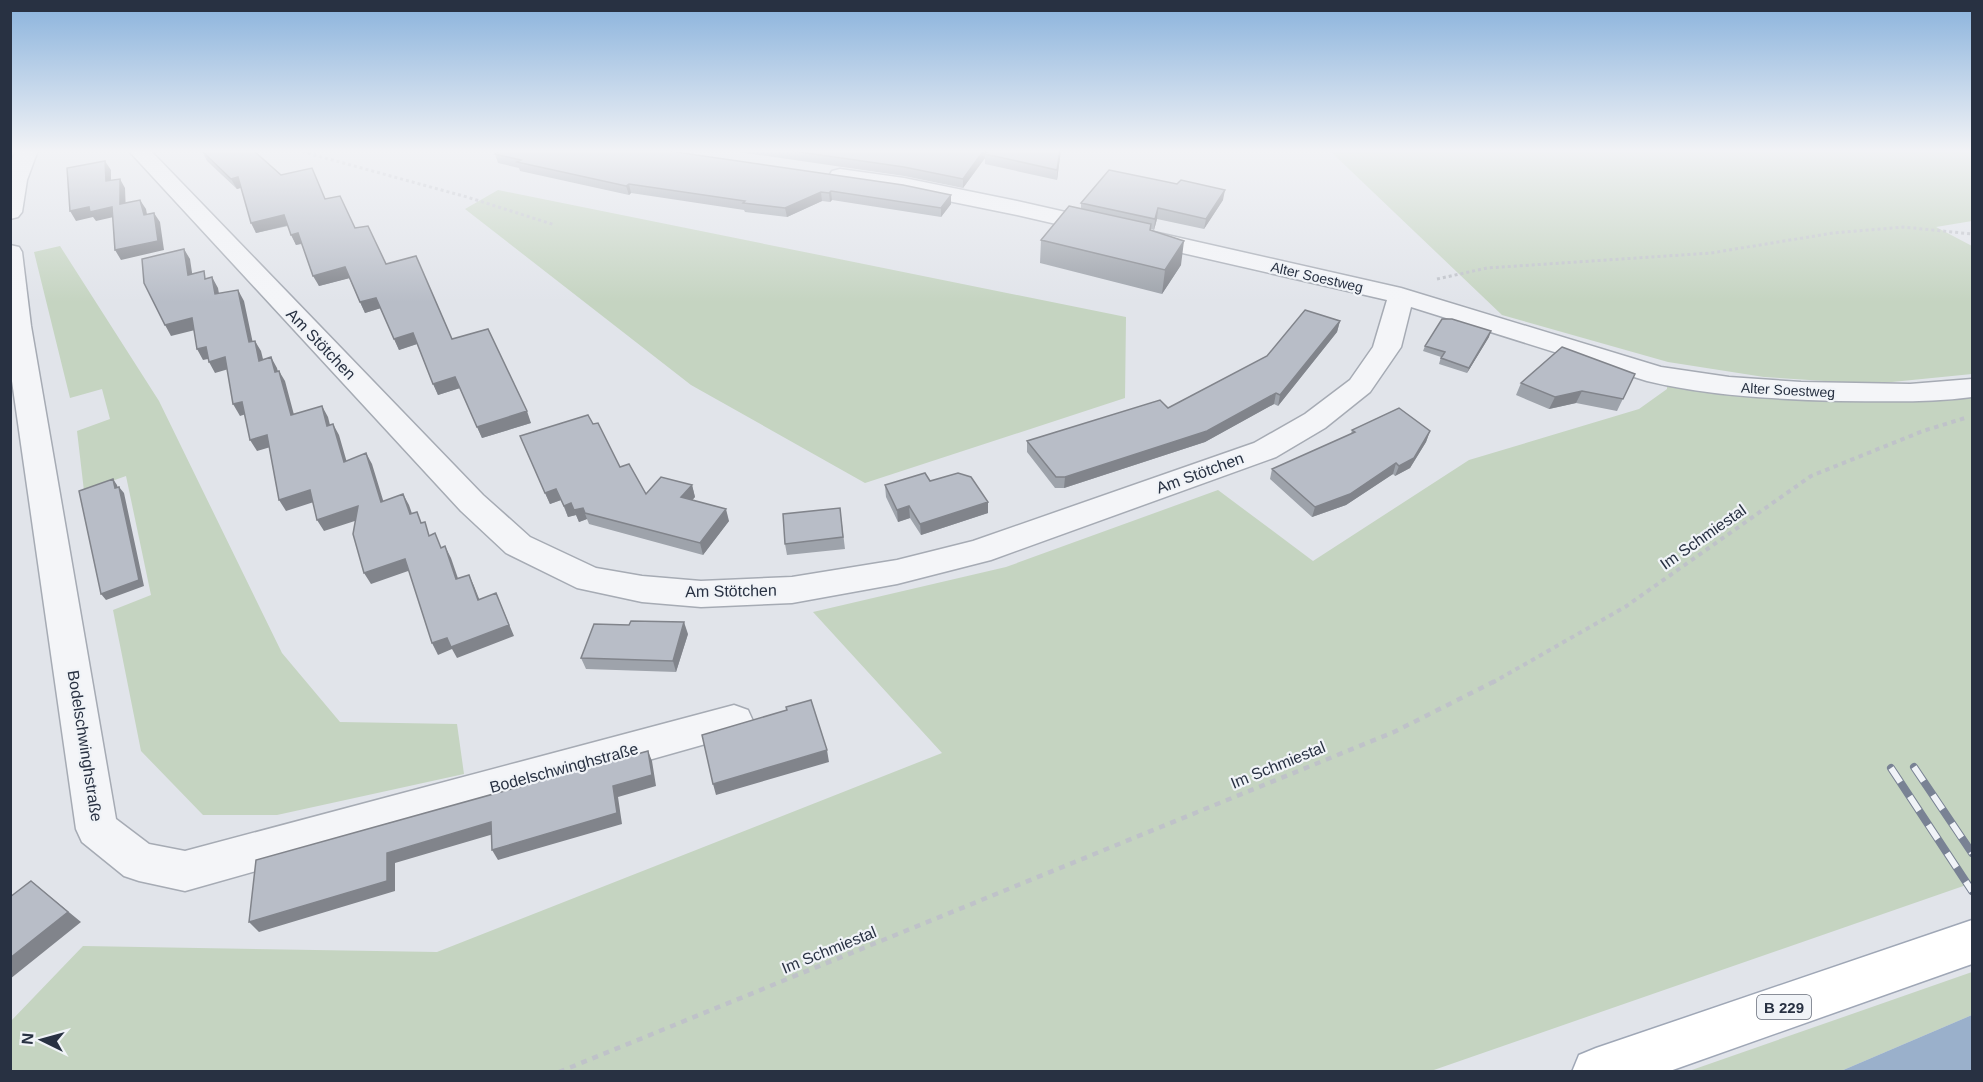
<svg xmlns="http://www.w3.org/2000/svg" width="1983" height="1082" viewBox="0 0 1983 1082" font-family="Arial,sans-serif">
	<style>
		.green { fill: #c5d4c1 }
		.water { fill: #9ab0cb }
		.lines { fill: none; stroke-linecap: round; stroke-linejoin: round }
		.street-casing { stroke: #a6abb4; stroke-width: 3 }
		.primary-casing { stroke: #9fa7b6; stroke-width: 3 }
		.path-far2 { stroke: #bfc2c9; stroke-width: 3; stroke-dasharray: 3 3; stroke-linecap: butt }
		.path-far1 { stroke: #bfc2c9; stroke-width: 4; stroke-dasharray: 4.5 4.5; stroke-linecap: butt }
		.path { stroke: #bfc2c9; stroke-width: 4.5; stroke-dasharray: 6 6; stroke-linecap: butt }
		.street { fill: #f4f5f8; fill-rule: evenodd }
		.primary { fill: #fff; fill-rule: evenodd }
		.rail-casing { stroke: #798294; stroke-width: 8 }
		.rail { stroke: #f0f3f7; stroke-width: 6; stroke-dasharray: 17; stroke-linecap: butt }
		.wall { fill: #9ea3ab }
		.shaded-wall { fill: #81848b }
		.building { fill: #b8bdc7; stroke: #81848b; stroke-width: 1.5 }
		.labels { text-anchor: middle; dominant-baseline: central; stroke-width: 4.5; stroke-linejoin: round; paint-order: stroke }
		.far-street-label { font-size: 14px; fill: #283142; stroke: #f0f3f7 }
		.shield { fill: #f0f3f7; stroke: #646b78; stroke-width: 1.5 }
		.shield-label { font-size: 15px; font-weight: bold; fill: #283142 }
		.street-label { font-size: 16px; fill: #283142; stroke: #f0f3f7 }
	</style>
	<rect width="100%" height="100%" fill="#e1e4ea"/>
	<path class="green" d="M1329 150H1972V221L1936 227 1972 246V374L1872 384 1764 377 1668 362 1502 315Z
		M498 190 1126 317 1125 398 865 483 691 385 465 209Z
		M60 246 159 401 282 653 340 722 457 724 464 774 277 815H203L141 751 113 610 151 595 126 476 84 491 77 431 110 419 102 389 70 398 34 252Z
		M1667 383 1925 397 1972 392V883L1431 1071 11 1072 10 1022 83 946 437 952 942 753 813 612 1006 567 1218 490 1313 561 1469 460 1639 409 1667 389Z
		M1972 972V1015L1841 1071H1689Z"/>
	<path class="water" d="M1972 1015V1071H1841Z"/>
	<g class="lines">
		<g class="street-casing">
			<path id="street" d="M16 150H38L27 180 22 212 18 217 10 219V165Z
				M128 150H150L483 495 530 537 596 568 642 576 701 581 792 577 897 560 973 541 1254 443 1305 414 1350 380 1373 347 1387 300 1017 215 904 192 832 181 829 176 832 171 840 169 904 178 1017 201 1401 288 1661 367 1729 377 1801 382 1910 384 1972 379V397C1928 403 1884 401 1839 401 1775 399 1709 396 1647 381L1411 307 1401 347 1370 392 1325 428 1276 457 991 560 897 584 792 603 701 607 642 602 577 588 506 553 461 511Z
				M10 245 19 247 22 252 31 326 116 819 149 844 185 851 734 705 748 710 753 721 748 732 185 891 139 881 124 876 82 842 76 829 10 367Z"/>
		</g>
		<g class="primary-casing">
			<path id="primary" d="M1972 920V964L1667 1072H1572L1579 1055 1596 1048Z"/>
		</g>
		<path class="path-far2" d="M296 150 467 197 555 225
			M1437 279 1487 268 1711 253 1833 233 1903 227 1972 234"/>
		<path class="path-far1" d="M1492 683 1625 607 1811 476 1923 431 1965 418"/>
		<path class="path" d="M559 1072 1394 732 1495 681"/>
		<use href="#street" class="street"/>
		<use href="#primary" class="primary"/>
		<g class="rail-casing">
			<path id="rail" d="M1914 767 1972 853
				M1891 768 1972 891"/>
		</g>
		<use href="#rail" class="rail"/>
	</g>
	<path class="wall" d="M725 150H1061L1057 180 985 164V158L963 188 904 176Z
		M202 151 281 175 326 199 355 228 452 339 531 423 482 438 460 388 438 395 417 344 399 350 381 308 365 313 349 278 319 286 302 244 296 245 288 226 256 233 241 188 237 189 207 161Z
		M495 154 951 195V204L941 217 832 200 830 202 822 201 787 217 745 212 744 210 631 193 629 195 520 171 519 168 498 163Z
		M1223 200 1204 229 1157 219 1154 230 1151 229V231L1181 265 1162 294 1040 263 1041 240 1081 209V203Z
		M1340 321 1337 332 1278 406 1274 404 1205 442 1064 488H1055L1027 452V441L1168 408Z
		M1489 337 1467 373 1439 364 1441 357 1423 351 1425 346Z
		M1635 374 1617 411 1576 403 1549 409 1516 395 1521 383Z
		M593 424 620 467 646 494 692 485 695 497 692 500 729 521 703 555 589 524 587 519 579 522 576 515 568 517 561 500 550 504 520 436Z
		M1352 430 1430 431 1426 442 1410 468 1395 476 1393 474 1346 505 1312 517 1270 479 1272 469 1351 434Z
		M930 481 988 502V513L921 535 910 518 898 522 886 497 885 485Z
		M840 508 845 549 787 555 785 544Z
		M688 634 676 672 586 669 581 658Z"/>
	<path class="shaded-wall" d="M984 150H991L985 154V158L963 188V179Z
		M1060 150H1061L1057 180V170Z
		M105 161 111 170V191L106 181Z
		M238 177 243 187 237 189 231 179Z
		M120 179 125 188 126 214 120 204Z
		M629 184 631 193 629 195 626 186Z
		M1225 190 1223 200 1204 229 1206 219Z
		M831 191 832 200 830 202 829 193Z
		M821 192 822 201 787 217 785 208Z
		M951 195V204L941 217V208Z
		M140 200 146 209 149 225 144 215Z
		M89 207H112L118 216 96 221 93 217 76 221 70 211Z
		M1158 208 1157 219 1154 230 1155 219Z
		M154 213 160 222 164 250 121 260 115 250Z
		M284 215 289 225 256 233 251 223Z
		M298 233 303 243 296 245 291 235Z
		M1184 241 1181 265 1162 294 1165 270Z
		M184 249 190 259 194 286 188 275Z
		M345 267 350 278 319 286 313 276Z
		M212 277 218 288 221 305 215 294Z
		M238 290 244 301 255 353 249 342Z
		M376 298 381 308 365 313 360 302Z
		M192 318 199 329 171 336 165 325Z
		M1340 321 1337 332 1278 406 1280 395Z
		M1491 331 1489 337 1467 373 1469 368Z
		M413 333 417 344 399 350 394 339Z
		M255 341 261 351 266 371 259 361Z
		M206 347 213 358 203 360 197 349Z
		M225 357 232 368 215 373 209 362Z
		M271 357 277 368 281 383 275 372Z
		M279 371 285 381 297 426 291 415Z
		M455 377 460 388 438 395 433 384Z
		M1582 391 1576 403 1549 409 1555 397Z
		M1276 393 1274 404 1205 442 1064 488 1065 477Z
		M242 402 249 413 240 416 233 404Z
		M322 406 328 417 333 437 327 426Z
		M527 411 531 423 482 438 477 427Z
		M333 424 339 435 350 473 344 462Z
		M1430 431 1426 442 1410 468 1395 476 1399 466Z
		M267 435 274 446 257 451 250 440Z
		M366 453 372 464 387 513 381 502Z
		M1396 463 1393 474 1346 505 1312 517 1315 507Z
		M113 479 117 485 119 494 115 488Z
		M692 485 695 497 684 509 681 497Z
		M119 487 124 493 144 586 106 600 101 594Z
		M556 489 561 500 550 504 545 493Z
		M310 490 317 501 286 511 279 500Z
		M403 494 409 505 416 525 410 514Z
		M988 502V513L921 535 920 524Z
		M571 503 576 515 568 517 564 506Z
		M358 506 364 518 324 531 317 520Z
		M909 506 910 518 898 522 897 510Z
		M583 508 587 519 579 522 574 510Z
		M726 509 729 521 703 555 700 543Z
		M445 546 451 558 462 590 456 579Z
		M405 559 411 570 371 584 364 573Z
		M469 575 474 586 484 611 478 600Z
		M496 593 514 636 457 658 452 649 438 655 432 643 447 638Z
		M684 622 688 634 676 672 673 661Z
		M827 750 829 762 716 795 713 784Z
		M648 751 652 761 656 786 618 797 622 824 498 860 492 850 613 786Z
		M491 822 497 833 395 863V891L259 932 249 922 387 853Z
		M31 881 81 922 10 979V958Z"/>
	<path class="building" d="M204 150H253L281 175 312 168 325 199 340 196 355 228 368 226 386 264 416 256 452 339 488 329 527 411 477 427 455 377 433 384 413 333 394 339 376 298 360 302 345 267 313 276 298 233 291 235 284 215 251 223 238 177 231 179 202 151Z
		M501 150H662L903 185 951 195 941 208 831 191 829 193 821 192 785 208 743 203 745 201 629 184 626 186 517 162 521 160 495 154Z
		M786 150H984L963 179 904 167Z
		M989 150H1060L1057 170 985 154Z
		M105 161 106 181 120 179V204L140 200 144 215 154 213 158 241 115 250 112 207 90 212 89 207 70 211 67 168Z
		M1109 170 1177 184 1181 180 1225 190 1206 219 1158 208 1155 219 1081 203Z
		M1069 206 1151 224 1150 230 1184 241 1165 270 1041 240Z
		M184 249 188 275 204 271 205 279 212 277 215 294 238 290 249 342 255 341 259 361 271 357 275 372 279 371 291 415 322 406 327 426 333 424 344 462 366 453 381 502 403 494 410 514 417 512 421 523 425 522 429 536 435 533 441 548 445 546 456 579 469 575 478 600 496 593 509 625 451 647 447 638 432 643 405 559 364 573 353 534 358 506 317 520 310 490 279 500 267 435 250 440 242 402 233 404 225 357 209 362 206 347 197 349 192 318 165 325 144 283 142 259Z
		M1305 310 1340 321 1280 395 1276 393 1207 431 1065 477H1056L1027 441 1160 400 1168 408 1267 356Z
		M1442 319H1452L1491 331 1469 368 1441 358 1445 352 1425 346Z
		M1562 347 1635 374 1623 399 1582 391 1555 397 1521 383Z
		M1399 408 1430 431 1414 458 1399 466 1396 463 1350 494 1315 507 1272 469 1355 432 1352 430Z
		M588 415 593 424 598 423 620 467 629 464 646 494 661 477 692 485 681 497 726 509 700 543 585 513 583 508 574 510 571 503 564 506 556 489 545 493 520 436Z
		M925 473 930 481 958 473 971 477 988 502 920 524 909 506 897 510 885 485Z
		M113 479 115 488 119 487 139 580 101 594 79 491Z
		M840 508 843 537 785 544 783 514Z
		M631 621 684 622 673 661 581 658 594 624 629 625Z
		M811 700 827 750 713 784 702 735 787 710 786 707Z
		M648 751 652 775 613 786 617 813 492 850 491 822 387 853V881L249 922 256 860Z
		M31 881 68 912 10 958V897Z"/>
	<linearGradient id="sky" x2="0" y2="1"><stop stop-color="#89b2dc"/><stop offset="0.5" stop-color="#f2f3f6"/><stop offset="1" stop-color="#f2f3f6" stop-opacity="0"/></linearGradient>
	<rect width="1983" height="302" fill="url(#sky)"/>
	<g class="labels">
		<g class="far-street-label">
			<text transform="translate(1317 277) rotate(13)">Alter Soestweg</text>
			<text transform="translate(1788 390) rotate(3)">Alter Soestweg</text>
		</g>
		<rect class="shield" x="1757" y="995" width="54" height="24" rx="4.5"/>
		<g class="shield-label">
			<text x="1784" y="1007">B 229</text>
		</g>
		<g class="street-label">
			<text transform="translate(321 344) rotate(46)">Am Stötchen</text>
			<text transform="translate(1200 473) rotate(-20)">Am Stötchen</text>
			<text transform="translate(1703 537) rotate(-35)">Im Schmiestal</text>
			<text transform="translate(731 591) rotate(-1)">Am Stötchen</text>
			<text transform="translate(85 746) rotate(81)">Bodelschwinghstraße</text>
			<text transform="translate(1278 765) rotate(-22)">Im Schmiestal</text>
			<text transform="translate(564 768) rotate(-15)">Bodelschwinghstraße</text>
			<text transform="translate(829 950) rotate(-22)">Im Schmiestal</text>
		</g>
	</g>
	<rect width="1983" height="1082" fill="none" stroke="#283142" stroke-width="24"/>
	<g transform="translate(42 1040) rotate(275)" stroke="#f0f3f7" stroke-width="4.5" paint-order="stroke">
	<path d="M0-4.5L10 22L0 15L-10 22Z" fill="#283142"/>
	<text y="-9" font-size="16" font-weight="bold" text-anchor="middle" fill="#283142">N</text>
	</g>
</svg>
